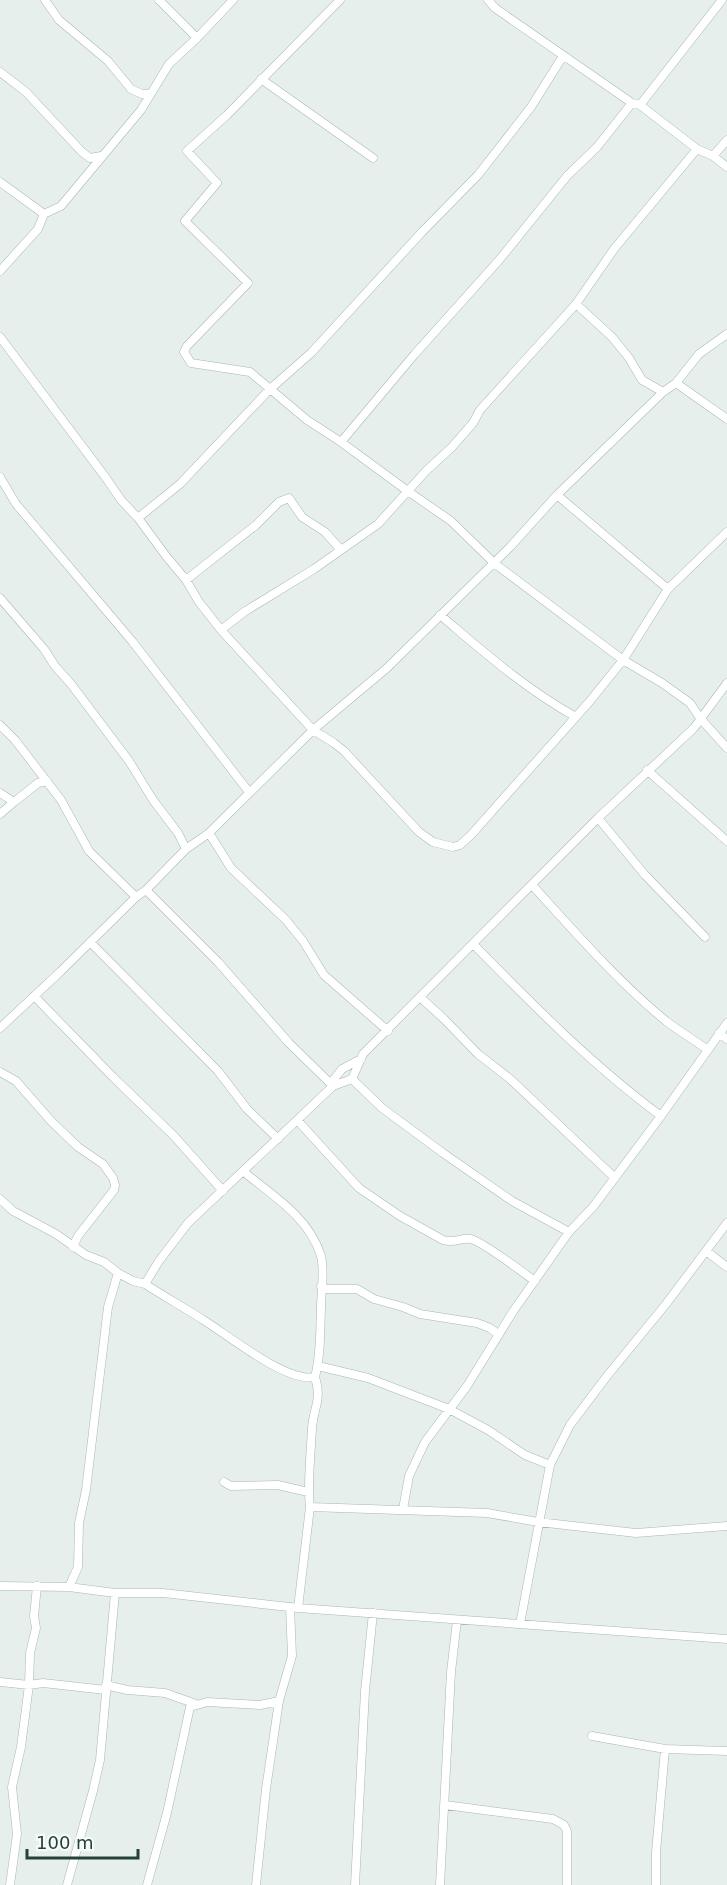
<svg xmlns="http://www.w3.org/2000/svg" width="727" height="1885" viewBox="0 0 727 1885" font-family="'DejaVu Sans',sans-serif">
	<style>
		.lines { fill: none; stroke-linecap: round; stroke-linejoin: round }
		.minor-casing { stroke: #a8b8b2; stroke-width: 9 }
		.minor { stroke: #fff; stroke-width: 8 }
	</style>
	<rect width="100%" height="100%" fill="#e6efeb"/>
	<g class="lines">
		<g class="minor-casing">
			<path id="minor" d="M45 0 59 20 108 61 131 89 142 94H150
				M159 0 197 38
				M340 0 227 115 187 151 217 183 185 221 248 283 187 346 184 352 191 363 250 372 307 420 341 442 409 492 451 521 494 563 623 660 662 683 690 703 700 718 727 748
				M488 0 495 8 632 103 640 105 697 149 713 156 727 167
				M0 72 26 92 82 152 90 158 101 156
				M261 79 373 158
				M640 105 722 0
				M713 156 727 140
				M0 182 44 214
				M0 271 38 229 44 214 61 206 141 110 169 64 197 38 233 0
				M576 304 612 337 629 358 642 380 663 392
				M0 337 106 478 121 500 138 518 166 556 186 580 199 602 221 630 313 730 334 743 344 751 419 832 433 842 453 847 460 845 471 835 590 701 623 660 668 589 727 532
				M676 383 727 419
				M341 442 414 355 500 259 567 176 597 147 632 103
				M0 477 16 504 132 641 249 792
				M557 495 668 589
				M138 518 180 484 269 390 311 353 422 232 478 175 531 107 563 56
				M186 580 256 525 279 502 289 498 302 517 325 532 341 550
				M0 598 44 649 55 666 71 684 129 761 153 800 178 833 186 849
				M440 615C484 652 525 689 576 717
				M221 630 244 612 314 569 378 524 426 471 452 447 473 423 480 410 576 304 614 249 697 149
				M0 725 15 740 61 800 89 851 136 897
				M647 770 727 841
				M0 793 14 802 38 783 47 781
				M0 814 14 802
				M598 818 645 875 705 937
				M209 833 231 868 286 920 303 941 324 975 388 1031
				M532 885C575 932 616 980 666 1021 679 1031 694 1040 708 1050
				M146 890 218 962 289 1043 333 1086
				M90 942 218 1071 247 1109 278 1139
				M473 944C533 1005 592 1065 661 1116
				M34 996 113 1077 174 1136 223 1191
				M420 997 444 1019 478 1054 509 1078 615 1178
				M0 1028 60 972 136 897 146 890 186 849 209 833 313 730 387 668 510 547 557 495 663 392 676 383 699 354 727 334
				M719 1033 727 1039
				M0 1072 16 1081 51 1121 78 1147 103 1164 113 1178 115 1185 114 1190 78 1236 73 1247
				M352 1079 382 1108 443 1153 512 1201 569 1232
				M331 1083 342 1069 361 1059
				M298 1121 359 1188 400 1216 443 1240C455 1244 461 1237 471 1239 485 1243 522 1272 535 1281
				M244 1172C273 1196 309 1217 321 1256 325 1272 321 1291 321 1308 320 1330 321 1355 315 1377
				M0 1199 13 1211 56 1234 86 1255 104 1262 118 1273 133 1281 145 1284C165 1297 185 1308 205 1321 229 1336 287 1383 315 1377 322 1400 314 1406 312 1428 311 1452 307 1484 310 1507L298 1608
				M706 1251 727 1267
				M145 1284 159 1261 188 1223 333 1086 352 1079 363 1054 598 818 694 728 727 683
				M321 1286 327 1289H357L374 1299 403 1307 420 1314 477 1323 490 1328 499 1335
				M318 1366 368 1378 449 1409 488 1430 525 1455 550 1465
				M224 1482 231 1486 278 1485 308 1492
				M310 1507 487 1513 538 1522 636 1533 727 1526
				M403 1509 409 1476 425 1442 467 1386 514 1310 569 1232 593 1207 661 1116 727 1023
				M0 1586 69 1587 115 1593H163L298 1608 727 1639
				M69 1587 78 1567 79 1523 86 1490 108 1307 118 1273
				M520 1624 550 1465 570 1425 607 1376 666 1304 727 1223
				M0 1682 29 1685 43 1683 106 1690
				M106 1685 127 1690 165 1693 196 1704
				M592 1736 665 1749 727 1751
				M445 1805 553 1819 564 1825 567 1831V1885
				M10 1885 17 1834 12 1787 21 1747 29 1685 30 1653 36 1628 34 1616 37 1586
				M67 1885 93 1791 100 1760 115 1593
				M147 1885 167 1813 190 1707 207 1702 260 1705 279 1701
				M256 1885 266 1789 279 1701 292 1656 290 1607
				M355 1885 365 1691 373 1613
				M440 1885 451 1672 457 1620
				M656 1885V1852L665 1749"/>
		</g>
		<use href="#minor" class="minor"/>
	</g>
	<path d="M27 1849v9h111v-9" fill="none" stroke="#24423a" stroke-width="3"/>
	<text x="36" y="1849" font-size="18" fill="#24423a" stroke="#f7fbf9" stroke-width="4.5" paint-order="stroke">100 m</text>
</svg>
